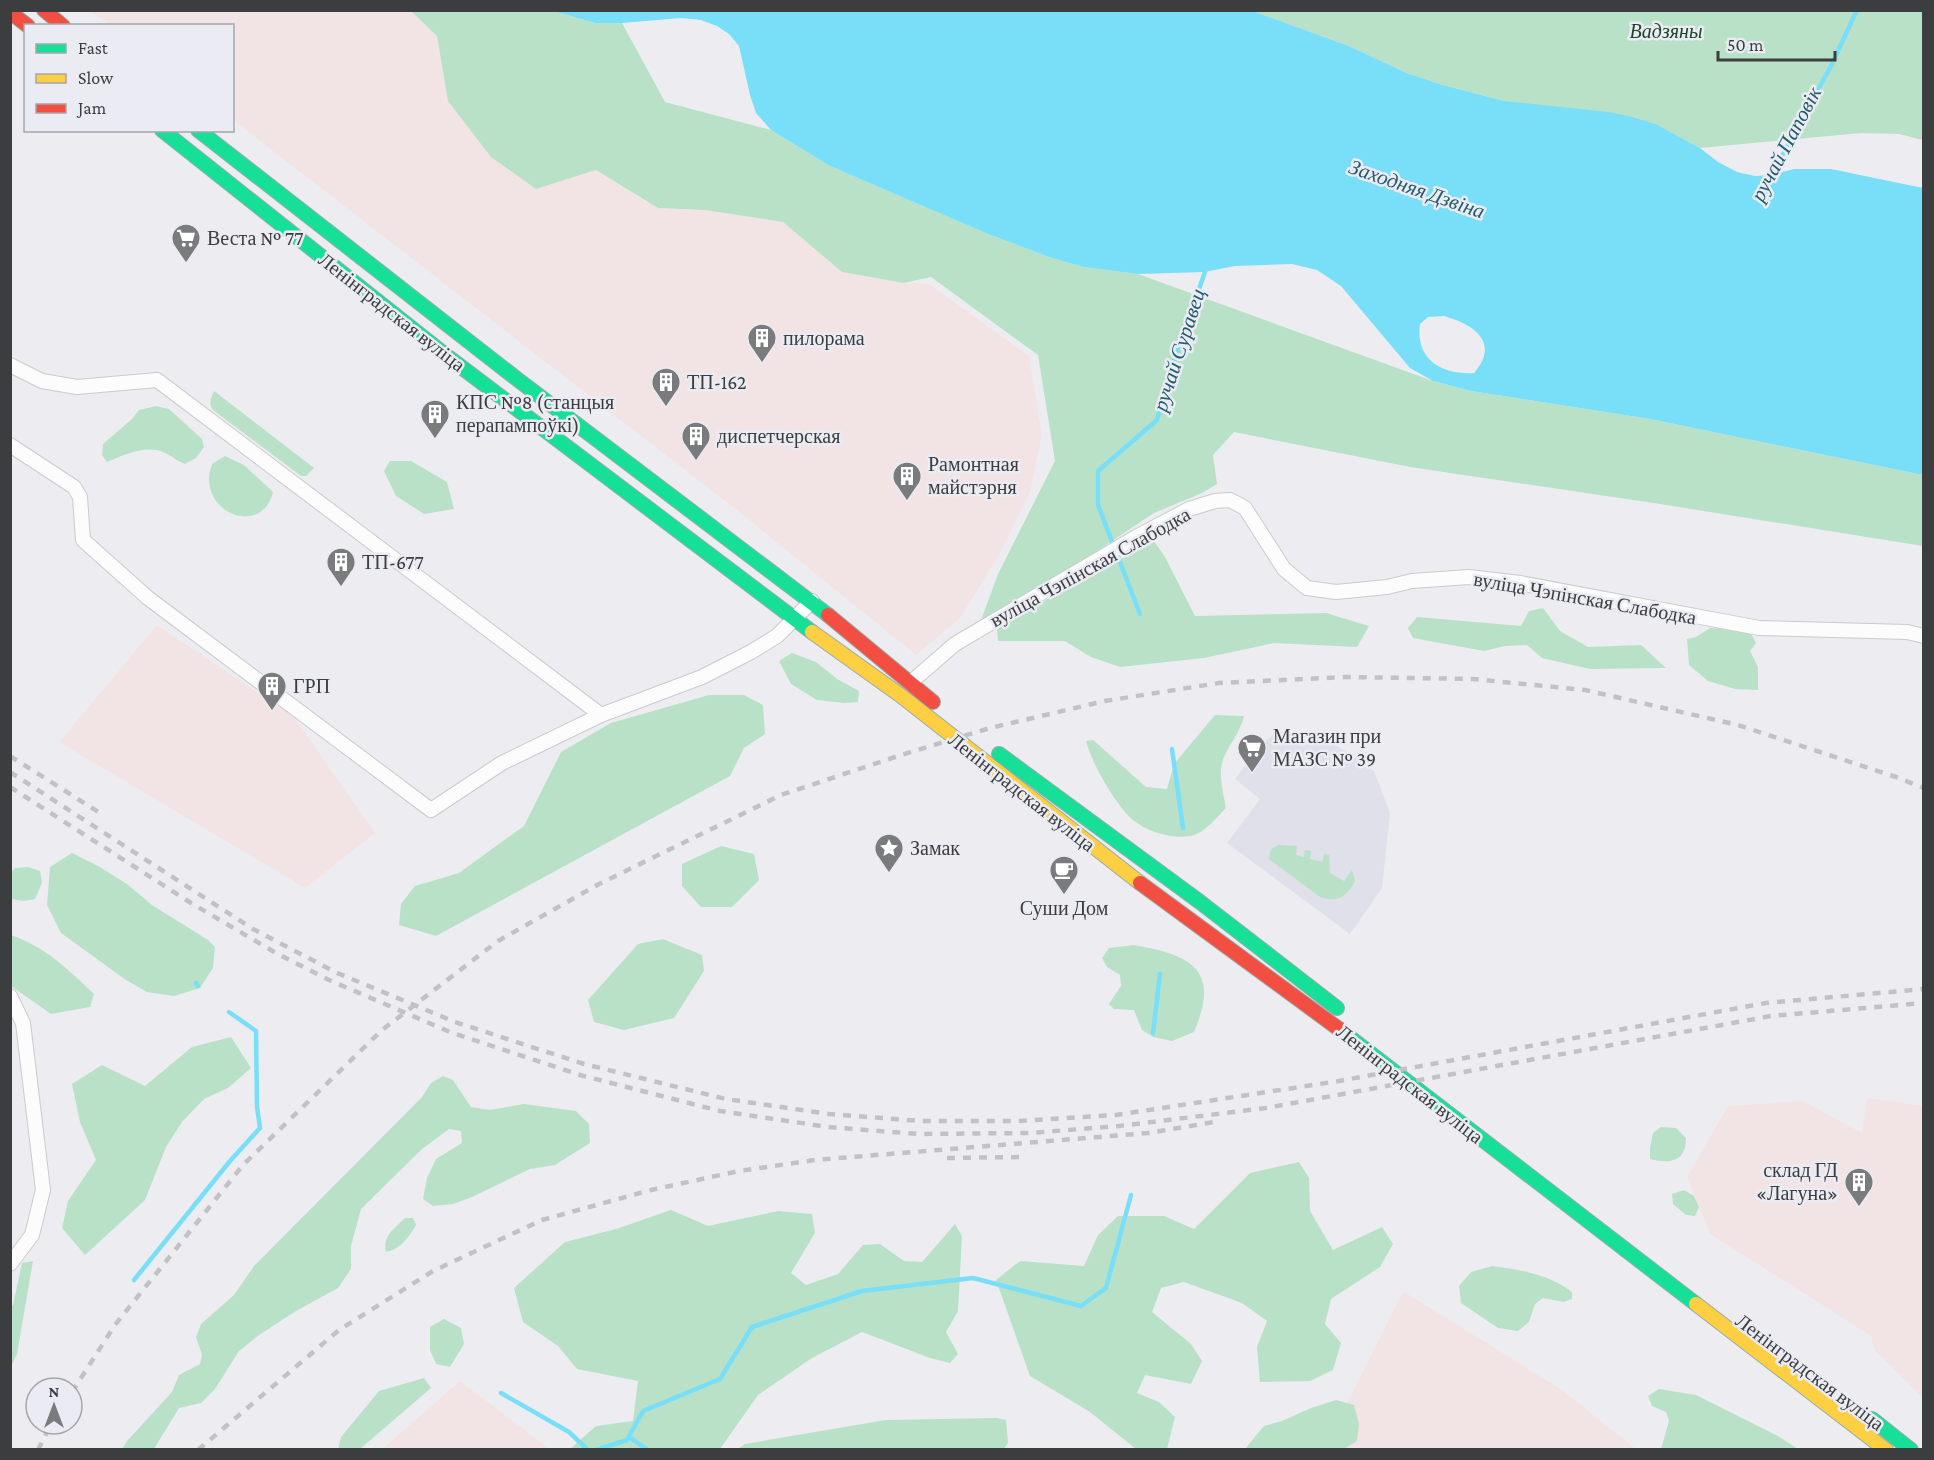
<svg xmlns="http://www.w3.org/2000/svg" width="1934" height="1460" viewBox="0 0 1934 1460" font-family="'Crimson Pro',serif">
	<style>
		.built { fill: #dfe0e9 }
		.industrial { fill: #f2e4e5 }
		.green { fill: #b9e1c7 }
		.water { fill: #79def7; fill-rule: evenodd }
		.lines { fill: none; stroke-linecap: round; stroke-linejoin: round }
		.stream { stroke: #79def7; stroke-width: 4.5 }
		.street-casing { stroke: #cacbce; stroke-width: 16 }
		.fast-casing { stroke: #95acab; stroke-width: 16 }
		.slow-casing { stroke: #95acab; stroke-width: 16 }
		.jam-casing { stroke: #95acab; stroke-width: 16 }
		.street { stroke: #fcfcfd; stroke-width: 14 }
		.fast { stroke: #16e098; stroke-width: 14 }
		.slow { stroke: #ffcf43; stroke-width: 14 }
		.jam { stroke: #f24e42; stroke-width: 14 }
		.rail { stroke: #c2c2c4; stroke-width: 4.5; stroke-dasharray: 8 8; stroke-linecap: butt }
		.labels { text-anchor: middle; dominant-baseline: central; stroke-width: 5; stroke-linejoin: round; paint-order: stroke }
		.park-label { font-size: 20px; font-style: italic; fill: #1e452b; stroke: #ebecf3 }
		.poi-label { font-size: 20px; fill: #3c3d3f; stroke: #ebecf3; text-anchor: start }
		.street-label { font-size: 20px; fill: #3c3d3f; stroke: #ebecf3 }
		.water-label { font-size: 21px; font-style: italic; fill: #235c6b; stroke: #ebecf3 }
	</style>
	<rect width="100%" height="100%" fill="#ededf1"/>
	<path class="built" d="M1276 732 1303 746 1315 739 1333 743 1374 771 1390 813 1382 888 1350 934 1227 843 1260 799 1235 779 1260 746Z"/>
	<path class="industrial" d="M90 11H411L437 36 448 101 536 189 596 170 658 208 705 210 783 222 842 272 904 283 929 284 1029 356 1042 435 1030 492 998 557 960 618 916 655 738 511 233 120 232 26 110 25Z
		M157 625 294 717 375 833 305 888 59 742Z
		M1867 1098 1923 1106V1398L1874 1349 1871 1336 1710 1234 1687 1177 1728 1106 1803 1101 1862 1133Z
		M1403 1291 1562 1390 1636 1449 1317 1450 1341 1415Z
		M460 1381 550 1449H382Z"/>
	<path class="green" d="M411 11H553L595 23H622L665 102 771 130 830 166 988 234 1049 257 1083 267 1138 274 1433 381 1471 391 1650 419 1923 475V546L1660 504 1410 467 1234 432 1213 455 1217 484 1202 493 1154 513 1068 570 980 623 998 574 1055 461 1038 355 931 277 904 283 842 272 783 222 705 210 658 208 596 170 536 189 491 157 448 101 437 36Z
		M1253 11H1923V140L1899 134 1861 133 1700 148 1656 124 1633 117 1504 101 1443 85 1407 73 1349 46Z
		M214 391 314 468 306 476H301L213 410C208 403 211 398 214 391Z
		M156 406 169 409 202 439 204 447 196 458 185 464C177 461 171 455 163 452 144 445 125 455 107 462L102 455 103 444 132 419 139 410Z
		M225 456 244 465 273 492C263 534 208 517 209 478 209 473 211 468 212 464Z
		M390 461H411L447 482 454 509 424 514 396 496 384 471Z
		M1154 541 1165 557 1195 616 1326 613 1369 626 1357 647 1274 643 1204 658 1120 667 1091 657 1065 641H998L997 627Z
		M1543 608 1560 631 1588 647 1641 645 1666 668 1590 669 1542 658 1527 645 1505 646 1484 651 1413 638 1408 628 1417 617 1521 626 1529 611Z
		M1710 628 1749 630 1756 643 1750 651 1758 667V690L1735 689 1708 681 1689 665 1687 639 1696 637Z
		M792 653 816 662 837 679 859 691 858 702 844 703 817 700 791 684 779 661Z
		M709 695H744L763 705 765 734 744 748 730 776 436 936 399 925 401 904 415 886 459 873 524 826 561 752 611 723Z
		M1215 715 1244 716C1240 735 1222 752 1221 769 1220 782 1224 796 1226 808 1216 818 1204 834 1190 836 1171 839 1148 832 1133 820 1115 804 1092 764 1086 741L1093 740 1146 787 1167 789 1174 764Z
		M1279 845 1297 846 1296 855 1304 857 1305 850 1311 851 1310 859 1323 862 1324 854 1329 855 1330 873 1344 881 1352 870 1355 881C1347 897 1337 903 1320 897L1269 859 1271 849Z
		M721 846 754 854 759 880 732 907H701L682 886V864Z
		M72 853 98 866 127 884 152 905 208 940 215 947 213 968 200 988 174 996 147 992 126 980 61 933 47 905 50 867Z
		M28 867 40 871 42 883 35 899 24 901 11 899V873L15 868Z
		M11 935C44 946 69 970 94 994L90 1007 51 1014 11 986Z
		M663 939 702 955 704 971 674 1018 624 1030 594 1022 588 1000 638 944Z
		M1134 945C1191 955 1221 969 1194 1032L1172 1041 1153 1037 1142 1030 1134 1010 1114 1009 1109 1004 1121 986 1120 975 1107 967 1102 958 1109 948Z
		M231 1037 251 1068 228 1088 204 1099 182 1122 166 1147 145 1200 85 1255 62 1228 68 1201 96 1160 80 1122 72 1084 102 1065 145 1086 192 1047Z
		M443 1076 453 1080 471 1107 490 1110 524 1104 576 1111 589 1124 590 1143 555 1165 530 1169 472 1197 453 1204 433 1206 423 1199 427 1178 436 1159 462 1143 461 1131 449 1129 422 1149 361 1209 351 1246V1269L338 1288 296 1311 259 1335 239 1351 215 1389 201 1403 179 1408 154 1449H122L127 1441 172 1392 179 1375 200 1364 202 1355 196 1337 201 1324 234 1295 254 1266 422 1097 431 1083Z
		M1661 1127 1676 1128 1686 1138C1686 1162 1670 1164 1650 1159V1148L1653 1133Z
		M1299 1162 1309 1178 1310 1211 1333 1250 1382 1227 1393 1244 1380 1267 1331 1299 1325 1324 1341 1343 1333 1370 1310 1381 1260 1382 1257 1347 1267 1321 1242 1303 1184 1282 1161 1288 1152 1312 1191 1344 1202 1361 1191 1384 1145 1375 1137 1393 1159 1402 1175 1417 1167 1449H1136L1090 1412 1030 1376 996 1280 1020 1261 1084 1266 1098 1235 1118 1216H1164L1194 1229 1250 1173Z
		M1684 1190 1694 1196 1699 1207 1695 1216 1686 1215 1673 1204 1672 1194Z
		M671 1210 708 1226 778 1211 812 1214 815 1233 791 1273 806 1285 838 1274 863 1245 880 1244 904 1261 922 1262 955 1224 962 1236 958 1311 946 1332 958 1354 950 1363 930 1358 862 1332 812 1358 758 1395 720 1449H570L596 1426 633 1421 638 1381 577 1369 558 1346 523 1322 514 1288 565 1242 616 1229Z
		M405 1218H413L416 1225C409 1237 401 1249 386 1252 382 1236 394 1229 405 1218Z
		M33 1261 17 1354 11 1367V1307L13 1305 22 1263Z
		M1492 1266C1521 1270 1548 1274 1572 1292V1299L1563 1302 1543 1298 1535 1304 1529 1322 1518 1331 1498 1328 1461 1303 1459 1286 1471 1272Z
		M444 1319 461 1328 464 1344 450 1367 436 1364 430 1350V1327Z
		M424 1378 431 1388 360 1449H338L341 1437 379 1391Z
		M1659 1389 1696 1395 1778 1436 1798 1449H1661L1669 1421 1666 1412 1652 1406 1648 1396Z
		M1336 1400 1354 1405 1359 1424 1357 1441 1344 1449H1245L1264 1426 1282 1421 1311 1408Z
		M997 1418 1006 1420 1008 1443 1004 1449H738L745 1444 886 1420Z"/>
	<path class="water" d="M553 11H1253L1349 46 1407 73 1443 85 1504 101 1608 112 1633 117 1656 124 1700 148 1718 162 1737 172 1755 176 1772 175 1794 169H1831L1923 188V475L1650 419 1471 391 1433 381 1410 368 1341 286 1317 270 1292 264 1235 266 1204 272 1138 274 1083 267 1049 257 988 234 830 166 771 130 756 113 750 95 739 46 729 34 717 26 701 20 681 18 622 23H595ZM1444 316C1473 324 1501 342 1474 373 1442 375 1415 360 1420 324L1428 317Z"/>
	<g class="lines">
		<path class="stream" d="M1770 178 1831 66 1857 10
			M1140 614 1098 505V471L1157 420 1170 372 1206 269
			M1172 749 1183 828
			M196 983 198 986
			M1153 1033 1160 974
			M134 1280 230 1161 260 1128 257 1107 256 1031 229 1012
			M501 1393 569 1432 588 1450
			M629 1437 648 1450
			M596 1450 627 1440 643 1411 720 1379 752 1327 862 1291 973 1278 1081 1306 1106 1288 1131 1195"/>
		<g class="street-casing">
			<path id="street" d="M10 365 42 381 77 387 157 380 601 715
				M10 445 74 487 80 497 83 540 148 598 431 810 502 763 601 715 702 677 751 652 777 636 812 601
				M910 683 955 644 1136 537 1189 509 1215 501 1230 500 1245 508 1284 569 1307 588 1336 592 1387 587 1412 581 1469 577 1520 583 1759 628 1907 632 1924 636
				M10 996 23 1023 43 1190 32 1235 10 1264"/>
		</g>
		<g class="fast-casing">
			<path id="fast" d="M162 130 448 357 812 632
				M198 130 517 379 828 615
				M999 754 1200 902 1337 1008
				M1339 1029 1696 1304
				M1872 1419 1911 1450"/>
		</g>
		<g class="slow-casing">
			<path id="slow" d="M812 632 900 695 1140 883
				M1696 1304 1886 1450"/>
		</g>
		<g class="jam-casing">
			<path id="jam" d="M44 10 63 26
				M10 12 28 26
				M828 615 933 702
				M1140 883 1339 1029"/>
		</g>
		<use href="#street" class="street"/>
		<use href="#fast" class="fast"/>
		<use href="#slow" class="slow"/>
		<use href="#jam" class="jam"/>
		<path class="rail" d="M10 756 100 813
			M10 772 253 929 335 972 455 1022 584 1064 726 1099 829 1114 921 1121H1018L1116 1115 1339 1081 1766 1003 1924 989
			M10 787 191 903 276 953 329 980 450 1032 580 1075 720 1111 828 1127 918 1134 1030 1133 1119 1126 1266 1108 1771 1016 1924 1003
			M947 1158 1021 1157
			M72 1392 115 1325 243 1165 382 1030 498 941 599 884 781 795 901 755 990 728 1105 701 1219 683 1346 677 1473 679 1585 690 1738 725 1896 777 1924 788
			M38 1450 51 1424
			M198 1450 339 1330 433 1271 542 1220 651 1190 739 1171 815 1160 1148 1133 1214 1122"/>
	</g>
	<defs>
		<g id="supermarket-pin" transform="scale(1.5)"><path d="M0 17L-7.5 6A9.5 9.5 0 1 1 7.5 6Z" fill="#7a7b7d" stroke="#ebecf3"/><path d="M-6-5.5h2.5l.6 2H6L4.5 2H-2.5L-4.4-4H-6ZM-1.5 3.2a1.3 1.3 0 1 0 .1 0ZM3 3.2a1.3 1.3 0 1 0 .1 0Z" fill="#fff"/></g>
		<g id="building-pin" transform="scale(1.5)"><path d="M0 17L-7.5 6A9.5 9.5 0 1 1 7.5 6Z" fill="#7a7b7d" stroke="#ebecf3"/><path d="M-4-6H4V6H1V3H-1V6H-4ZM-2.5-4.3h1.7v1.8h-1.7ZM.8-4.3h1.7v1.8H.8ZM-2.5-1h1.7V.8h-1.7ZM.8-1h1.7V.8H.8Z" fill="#fff"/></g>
		<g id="sight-pin" transform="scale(1.5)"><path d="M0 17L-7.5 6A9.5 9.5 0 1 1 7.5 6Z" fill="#7a7b7d" stroke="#ebecf3"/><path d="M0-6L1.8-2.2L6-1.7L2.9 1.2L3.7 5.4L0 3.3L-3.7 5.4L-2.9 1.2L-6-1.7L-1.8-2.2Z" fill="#fff"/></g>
		<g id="cafe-pin" transform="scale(1.5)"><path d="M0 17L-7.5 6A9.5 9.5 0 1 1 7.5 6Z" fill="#7a7b7d" stroke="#ebecf3"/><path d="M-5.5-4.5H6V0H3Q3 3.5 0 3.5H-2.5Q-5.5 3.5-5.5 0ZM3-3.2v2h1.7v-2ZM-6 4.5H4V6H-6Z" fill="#fff"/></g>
	</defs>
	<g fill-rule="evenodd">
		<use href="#supermarket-pin" x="186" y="238"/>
		<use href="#building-pin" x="762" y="338"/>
		<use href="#building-pin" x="666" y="382"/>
		<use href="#building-pin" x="435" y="414"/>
		<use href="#building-pin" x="696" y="436"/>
		<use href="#building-pin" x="907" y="476"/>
		<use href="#building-pin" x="341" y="562"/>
		<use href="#building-pin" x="272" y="686"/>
		<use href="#supermarket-pin" x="1252" y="748"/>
		<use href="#sight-pin" x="889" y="848"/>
		<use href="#cafe-pin" x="1064" y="870"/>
		<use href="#building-pin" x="1859" y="1182"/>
	</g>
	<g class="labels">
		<g class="park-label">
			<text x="1666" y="31">Вадзяны</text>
		</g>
		<g class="poi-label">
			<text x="207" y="238">Веста № 77</text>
			<text x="783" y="338">пилорама</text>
			<text x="687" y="382">ТП-162</text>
			<text x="456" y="402">КПС №8 (станцыя<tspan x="456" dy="23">перапампоўкі)</tspan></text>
			<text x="717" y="436">диспетчерская</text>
			<text x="928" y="464">Рамонтная<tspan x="928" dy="23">майстэрня</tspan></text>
			<text x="362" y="562">ТП-677</text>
			<text x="293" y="686">ГРП</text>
			<text x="1273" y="736">Магазин при<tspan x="1273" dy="23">МАЗС № 39</tspan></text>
			<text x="910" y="848">Замак</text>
			<text x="1064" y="908" text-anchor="middle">Суши Дом</text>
			<text x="1838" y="1170" text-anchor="end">склад ГД<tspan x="1838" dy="23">«Лагуна»</tspan></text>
		</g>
		<g class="street-label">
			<text transform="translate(392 312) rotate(38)">Ленінградская вуліца</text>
			<text transform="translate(1090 567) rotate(-29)">вуліца Чэпінская Слабодка</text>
			<text transform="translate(1585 598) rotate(10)">вуліца Чэпінская Слабодка</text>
			<text transform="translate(1022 792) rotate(38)">Ленінградская вуліца</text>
			<text transform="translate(1410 1084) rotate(38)">Ленінградская вуліца</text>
			<text transform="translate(1810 1372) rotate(37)">Ленінградская вуліца</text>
		</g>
		<g class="water-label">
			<text transform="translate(1786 144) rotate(-62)">ручай Паповік</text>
			<text transform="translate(1417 189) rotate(19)">Заходняя Дзвіна</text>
			<text transform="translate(1179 350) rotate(-72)">ручай Суравец</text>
		</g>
	</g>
	<rect width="1934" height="1460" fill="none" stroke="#3c3d3f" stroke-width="24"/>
	<rect x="24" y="24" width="210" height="108" fill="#ebecf3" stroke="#a5a6ab" stroke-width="1.5"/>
	<rect x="36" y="44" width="30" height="9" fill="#16e098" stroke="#a5a6ab" stroke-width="1.5"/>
	<text x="78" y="54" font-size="18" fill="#3c3d3f">Fast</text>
	<rect x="36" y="74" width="30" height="9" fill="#ffcf43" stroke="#a5a6ab" stroke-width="1.5"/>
	<text x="78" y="84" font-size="18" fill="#3c3d3f">Slow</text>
	<rect x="36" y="104" width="30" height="9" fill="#f24e42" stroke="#a5a6ab" stroke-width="1.5"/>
	<text x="78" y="114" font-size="18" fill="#3c3d3f">Jam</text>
	<g transform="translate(54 1406)"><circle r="28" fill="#ebecf3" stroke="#a5a6ab" stroke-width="1.5"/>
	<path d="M0-4.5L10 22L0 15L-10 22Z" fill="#7a7b7d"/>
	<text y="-9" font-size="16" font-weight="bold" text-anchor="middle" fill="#3c3d3f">N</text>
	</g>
	<path d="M1718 51v9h117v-9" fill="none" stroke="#3c3d3f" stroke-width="3"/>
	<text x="1727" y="51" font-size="18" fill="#3c3d3f" stroke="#ebecf3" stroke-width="4.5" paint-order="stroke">50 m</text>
</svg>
